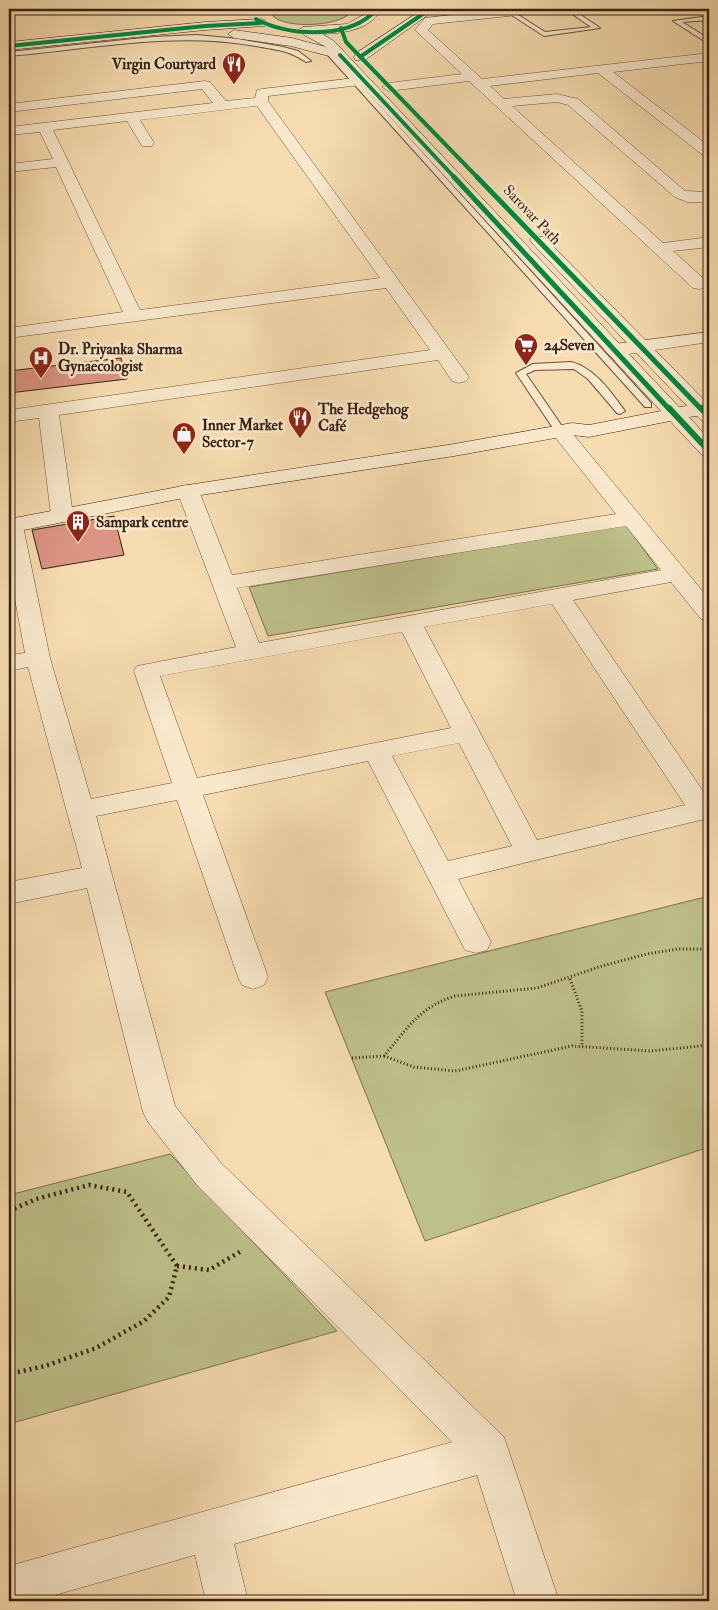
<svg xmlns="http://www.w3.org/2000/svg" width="718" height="1610" viewBox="0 0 718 1610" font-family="'IM FELL Double Pica',serif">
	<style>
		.green { fill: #bec08a; stroke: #7c704e }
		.building { fill: #dc9484; stroke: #392112 }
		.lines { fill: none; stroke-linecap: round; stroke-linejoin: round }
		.lane-casing { stroke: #68503a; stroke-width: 2 }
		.street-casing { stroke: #68503a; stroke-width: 1 }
		.secondary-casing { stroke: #392112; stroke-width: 1 }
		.path-far1 { stroke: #392112; stroke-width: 3; stroke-dasharray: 1 2.5; stroke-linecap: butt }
		.path { stroke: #392112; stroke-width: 4.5; stroke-dasharray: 2 4; stroke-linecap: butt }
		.lane { fill: #f9e8cc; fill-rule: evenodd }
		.street { fill: #f9e8cc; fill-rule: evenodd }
		.secondary { fill: #f9e8cc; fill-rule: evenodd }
		.cycleway-far2-casing { stroke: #f9e8cc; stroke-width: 5 }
		.cycleway-far1-casing { stroke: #f9e8cc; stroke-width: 7 }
		.cycleway-casing { stroke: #f9e8cc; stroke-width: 9 }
		.cycleway-far2 { stroke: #00873e; stroke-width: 4 }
		.cycleway-far1 { stroke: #00873e; stroke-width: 5 }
		.cycleway { stroke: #00873e; stroke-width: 6 }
		.labels { text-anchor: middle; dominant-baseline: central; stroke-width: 5; stroke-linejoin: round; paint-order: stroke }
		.far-poi-label { font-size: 15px; font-weight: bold; fill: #392112; stroke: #f9e8cc; text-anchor: start }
		.far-street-label { font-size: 15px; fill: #392112; stroke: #f9e8cc }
	</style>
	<rect width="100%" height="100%" fill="#f6dcb0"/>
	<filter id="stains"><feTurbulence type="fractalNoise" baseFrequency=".004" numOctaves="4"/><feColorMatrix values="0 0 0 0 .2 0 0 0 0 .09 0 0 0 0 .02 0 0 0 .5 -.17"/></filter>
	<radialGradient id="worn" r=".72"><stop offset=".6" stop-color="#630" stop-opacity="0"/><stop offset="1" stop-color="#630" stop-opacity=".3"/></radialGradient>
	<path class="green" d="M274 9H348L350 13C339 27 277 30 270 12Z
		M626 525 658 569 268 636 249 587Z
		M709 896V1147L425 1241 325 992Z
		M170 1154 337 1331 9 1424V1195Z"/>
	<path class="building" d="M121 358 127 379 9 393V371Z
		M114 516 124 555 42 569 32 530Z"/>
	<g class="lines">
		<g class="lane-casing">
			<path id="lane" d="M565 9H572L600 28 544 36 507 12 512 11 545 32 591 27Z
				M709 16V20L682 22 709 39V44L673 21Z
				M197 35 238 39 283 47 298 51 311 61 306 62C289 50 276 50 256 46 173 31 92 49 9 56V52L153 37Z
				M325 50H329L651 403V407H645L325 52Z
				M571 362C595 368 611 392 625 411L620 414 617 413 588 379 574 369 535 370 526 374 566 432 561 435 557 434 516 373 533 364Z"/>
		</g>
		<g class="street-casing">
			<path id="street" d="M507 9H543L537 13 433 24 428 30 482 79 709 53V61L613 72 709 146V157L704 156 598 73 490 86 504 99 557 94 578 99 685 191 709 192V202H687L675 197 568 105 557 102 512 106 663 243 709 237V247L673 251 703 278 709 277V287L699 289 693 288 469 81 389 91 382 87 389 83 462 74 415 30 425 18Z
				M355 78 360 79 362 82 360 85 268 96V101L469 377 466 381 459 383 452 381 438 360 59 415 73 515 70 520 62 522 54 520 51 515 39 418 9 422V410L430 350 386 288 9 338V328L123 312 56 167 9 172V164L53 159 40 132 9 135V127L213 103 202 89 9 112V104L205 81 210 82 226 101 255 98 257 90 262 89ZM257 106 380 278 140 310 53 130 127 121 142 146H152L154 143 140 120Z
				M709 332V342L615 356 608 354 606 350 608 346 615 344Z
				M561 426 568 428 709 599V621L701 619 671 582 573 600 709 800V818L458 879 491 942 487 950 476 953 465 950 368 761 203 795 268 977 264 985 253 989 242 985 238 977 177 800 96 816 175 1106 221 1163 504 1437 559 1601H517L477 1475 234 1544 248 1601H206L195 1555 34 1601H9V1566L452 1442 197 1185 148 1122 143 1112 87 888 9 904V882L82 868 28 667 9 671V655L25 653 9 567V520L20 521 23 526 50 658 91 799 172 783 134 671 137 666 236 647 177 491 180 486 188 485 196 486 199 491 232 575 616 514 551 432 554 428ZM626 526 661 570 259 643 237 588ZM552 604 685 805 537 840 424 627ZM402 632 451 728 197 778 160 676ZM459 743 512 846 448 861 392 756Z"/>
		</g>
		<g class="secondary-casing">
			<path id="secondary" d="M423 9H436L365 60H355L354 57 355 54Z
				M372 10 378 14C365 31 342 33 322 34L334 41 679 407 687 406 532 243 530 240 532 237H544L709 405V423L702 421 697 416 689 417 709 439V457L702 455 670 421 589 437 572 435 454 456 188 497 9 533V519L188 485 454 444 572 423 589 425 661 411 333 55 329 56 291 46 234 38 228 34 234 30 292 38 326 47 297 31 303 27 347 24Z
				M261 19 265 20 267 23 265 26 205 30 9 50V42L205 22Z"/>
		</g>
		<path class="path-far1" d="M570 979 582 1011V1047
			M384 1056 414 1067 455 1071 572 1046 651 1051 709 1045
			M352 1058 384 1056C407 1029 419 1007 455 996L537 988 602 966 647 954 678 949H709"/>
		<path class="path" d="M9 1211 36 1199 89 1185 127 1192 177 1266 169 1297 144 1321 96 1348 45 1366 9 1374
			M177 1266 209 1270 243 1250"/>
		<use href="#lane" class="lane"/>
		<use href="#street" class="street"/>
		<use href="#secondary" class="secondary"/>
		<g class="cycleway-far2-casing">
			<path id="cycleway-far2" d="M256 19C288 36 344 39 372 14
				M341 28 346 42 478 178
				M9 46 205 26 261 23
				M340 55 455 178
				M360 57 430 9"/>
		</g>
		<g class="cycleway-far1-casing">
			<path id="cycleway-far1" d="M454 177 670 410
				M477 177 702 410"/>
		</g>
		<g class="cycleway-casing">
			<path id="cycleway" d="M669 408 709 451
				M701 408 709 417"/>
		</g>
		<use href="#cycleway-far2" class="cycleway-far2"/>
		<use href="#cycleway-far1" class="cycleway-far1"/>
		<use href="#cycleway" class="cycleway"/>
	</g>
	<defs>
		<g id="restaurant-pin" transform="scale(1.25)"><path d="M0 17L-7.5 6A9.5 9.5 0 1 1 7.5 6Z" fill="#8f2418" stroke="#f9e8cc"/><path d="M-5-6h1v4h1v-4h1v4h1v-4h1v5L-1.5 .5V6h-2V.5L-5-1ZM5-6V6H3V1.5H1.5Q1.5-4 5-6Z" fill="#fff"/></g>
		<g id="supermarket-pin" transform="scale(1.25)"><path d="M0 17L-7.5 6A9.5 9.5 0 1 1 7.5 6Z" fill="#8f2418" stroke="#f9e8cc"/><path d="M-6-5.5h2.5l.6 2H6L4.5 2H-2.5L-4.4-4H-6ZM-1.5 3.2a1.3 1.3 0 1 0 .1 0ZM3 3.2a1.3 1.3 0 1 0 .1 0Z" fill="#fff"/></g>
		<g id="hospital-pin" transform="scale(1.25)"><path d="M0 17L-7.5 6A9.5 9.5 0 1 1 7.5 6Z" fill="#8f2418" stroke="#f9e8cc"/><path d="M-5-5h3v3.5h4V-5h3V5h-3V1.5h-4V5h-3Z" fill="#fff"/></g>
		<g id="shop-pin" transform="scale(1.25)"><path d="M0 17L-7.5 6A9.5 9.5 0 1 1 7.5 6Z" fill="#8f2418" stroke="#f9e8cc"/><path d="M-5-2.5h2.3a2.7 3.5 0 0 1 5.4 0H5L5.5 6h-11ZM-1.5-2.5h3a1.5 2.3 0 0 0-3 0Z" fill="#fff"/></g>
		<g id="building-pin" transform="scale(1.25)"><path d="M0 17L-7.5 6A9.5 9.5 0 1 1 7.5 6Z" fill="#8f2418" stroke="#f9e8cc"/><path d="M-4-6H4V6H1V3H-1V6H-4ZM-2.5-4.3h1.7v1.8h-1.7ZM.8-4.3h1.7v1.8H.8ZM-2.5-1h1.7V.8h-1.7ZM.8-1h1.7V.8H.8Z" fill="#fff"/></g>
	</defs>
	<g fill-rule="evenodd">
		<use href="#restaurant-pin" x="234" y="64"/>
		<use href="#supermarket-pin" x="526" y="345"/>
		<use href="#hospital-pin" x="41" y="358"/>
		<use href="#restaurant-pin" x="300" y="418"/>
		<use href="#shop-pin" x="184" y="434"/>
		<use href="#building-pin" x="78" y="522"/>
	</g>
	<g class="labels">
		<g class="far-poi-label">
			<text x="216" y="64" text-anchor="end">Virgin Courtyard</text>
			<text x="544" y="345">24Seven</text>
			<text x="58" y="349">Dr. Priyanka Sharma<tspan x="58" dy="17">Gynaecologist</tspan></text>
			<text x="318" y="409">The Hedgehog<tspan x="318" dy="17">Café</tspan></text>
			<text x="202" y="425">Inner Market<tspan x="202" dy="17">Sector-7</tspan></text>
			<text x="96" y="522">Sampark centre</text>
		</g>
		<g class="far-street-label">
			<text transform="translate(532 215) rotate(46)">Sarovar Path</text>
		</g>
	</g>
	<rect width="718" height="1610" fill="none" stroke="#f6dcb0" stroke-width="30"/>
	<rect x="10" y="10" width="698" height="1590" fill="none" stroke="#392112" stroke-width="2.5"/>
	<rect x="15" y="15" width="688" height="1580" fill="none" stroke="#392112"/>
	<rect width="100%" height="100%" filter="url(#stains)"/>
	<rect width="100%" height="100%" fill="url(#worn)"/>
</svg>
